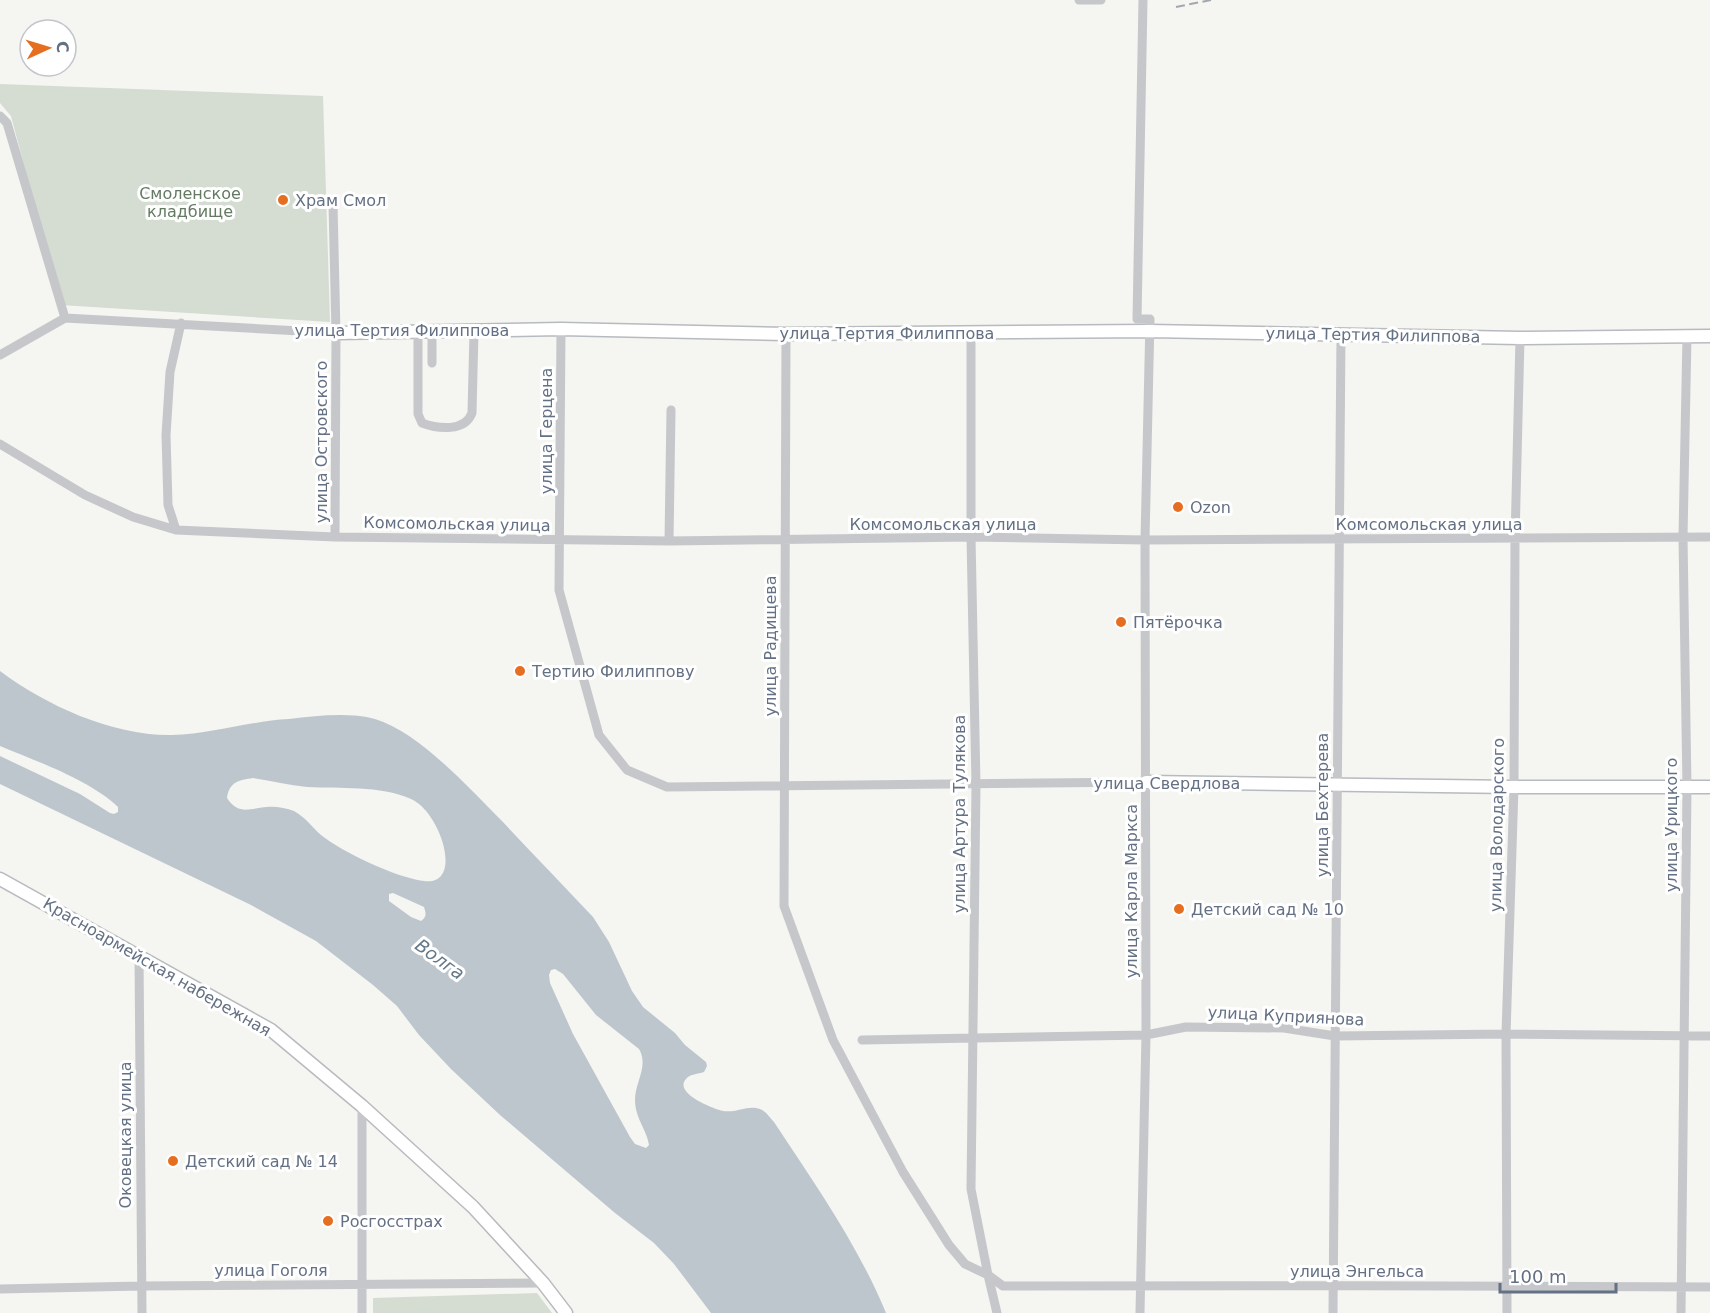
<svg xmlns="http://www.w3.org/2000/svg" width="1710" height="1313" viewBox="0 0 1710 1313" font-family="'DejaVu Sans',sans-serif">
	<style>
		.green { fill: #d5dcd2 }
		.water { fill: #bec6cd; fill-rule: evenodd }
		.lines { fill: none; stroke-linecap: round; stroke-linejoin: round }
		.secondary-casing { stroke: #b7babf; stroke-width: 15 }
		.street { stroke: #c5c7cb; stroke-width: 9 }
		.secondary { stroke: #fff; stroke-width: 12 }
		.rail { stroke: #a3a7ae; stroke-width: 2; stroke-dasharray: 9 4.5; stroke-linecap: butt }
		.poi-dot { fill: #e66e21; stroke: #fff; stroke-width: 2 }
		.labels { text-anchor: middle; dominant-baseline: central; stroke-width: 6; stroke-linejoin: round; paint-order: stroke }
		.park-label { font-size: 16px; fill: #647a62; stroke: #fff }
		.poi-label { font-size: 16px; fill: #647083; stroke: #fff; text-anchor: start }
		.street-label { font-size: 16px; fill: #647083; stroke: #fff }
		.water-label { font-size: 18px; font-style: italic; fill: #647887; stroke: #fff }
	</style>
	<rect width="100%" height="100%" fill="#f5f5f1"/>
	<path class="green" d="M0 84 323 96 330 322 61 305 11 116 0 103Z
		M537 1293 552 1313H373V1298Z"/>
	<path class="water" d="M0 671C47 706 113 736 172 735 211 734 250 721 289 719 317 716 348 712 375 719 419 732 471 790 502 821 532 853 563 885 593 917L609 942 632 991 643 1007 675 1033 685 1045 706 1062 707 1066 704 1072C698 1074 690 1074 686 1079 673 1093 713 1109 723 1111 735 1113 746 1106 756 1108 765 1109 769 1117 774 1122 815 1184 858 1245 886 1313H711L674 1264 654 1243 615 1213 500 1115 451 1069 419 1035 397 1006 373 985 316 941 251 905 0 784V756L80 794 110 813 114 814 118 812V807C90 780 36 761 0 746ZM253 778C271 781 289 785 307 787 341 789 379 785 411 799 440 811 465 886 424 881 397 878 342 852 321 835 312 827 305 817 294 811 286 808 275 806 267 807 250 808 239 816 227 798 229 782 239 780 253 778ZM393 893 424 907C426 913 427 917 421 921L411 917 389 901V894ZM555 969 563 974 596 1015 639 1049C649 1066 635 1082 635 1100 635 1118 647 1130 649 1145L646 1148 635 1144 630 1137 573 1034 550 983 549 975 551 970Z"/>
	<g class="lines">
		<g class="secondary-casing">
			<path id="secondary" d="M336 333 561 329 786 334 1149 331 1520 338 1710 336
				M1146 782 1514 787H1710
				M0 879 271 1030 362 1106 473 1207 543 1283 566 1313"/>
		</g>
		<path class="street" d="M1079 0H1101
			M0 116 7 123 65 318
			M333 204 336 333 335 537
			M65 318 336 333
			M561 329 559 590 599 735 627 770 667 787 1146 782
			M418 332V414L422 423C438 429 465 432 472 413L474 331
			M971 332V537L976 785 971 1189 988 1275 1003 1286C1239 1286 1474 1285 1710 1287
			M786 334 784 906 833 1040 903 1172 949 1245 965 1264 988 1275 997 1313
			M0 355 65 318
			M432 363V332
			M0 444 85 495 133 517 176 530 335 537 669 541 971 537 1145 540 1710 537
			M176 530 168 505 166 435 170 372 181 323
			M669 541 671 410
			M139 956 142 1313
			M862 1040 1146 1035 1186 1027 1284 1028 1335 1036 1506 1034 1710 1036
			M0 1289 141 1286 543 1283
			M362 1313V1106
			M1140 1313 1146 1035 1145 540 1150 319H1137L1143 0
			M1333 1313 1341 334
			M1507 1313 1506 1034 1514 787 1515 539 1520 338
			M1681 1313 1687 787 1683 537 1687 336"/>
		<use href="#secondary" class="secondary"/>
		<path class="rail" d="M1176 7 1211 0"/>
	</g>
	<g class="poi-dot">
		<circle cx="283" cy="200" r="6"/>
		<circle cx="1178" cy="507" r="6"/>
		<circle cx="1121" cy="622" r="6"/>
		<circle cx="520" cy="671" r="6"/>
		<circle cx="1179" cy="909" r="6"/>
		<circle cx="173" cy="1161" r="6"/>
		<circle cx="328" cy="1221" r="6"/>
	</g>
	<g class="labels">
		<g class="park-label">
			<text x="190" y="193">Смоленское<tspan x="190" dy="18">кладбище</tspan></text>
		</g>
		<g class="poi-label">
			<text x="295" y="200">Храм Смол</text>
			<text x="1190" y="507">Ozon</text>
			<text x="1133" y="622">Пятёрочка</text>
			<text x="532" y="671">Тертию Филиппову</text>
			<text x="1191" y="909">Детский сад № 10</text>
			<text x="185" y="1161">Детский сад № 14</text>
			<text x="340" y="1221">Росгосстрах</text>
		</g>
		<g class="street-label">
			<text x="402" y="330">улица Тертия Филиппова</text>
			<text x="887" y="333">улица Тертия Филиппова</text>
			<text transform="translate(1373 335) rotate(1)">улица Тертия Филиппова</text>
			<text transform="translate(546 431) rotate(-90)">улица Герцена</text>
			<text transform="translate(321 442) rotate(-90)">улица Островского</text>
			<text transform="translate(457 524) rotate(1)">Комсомольская улица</text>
			<text x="943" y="524">Комсомольская улица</text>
			<text x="1429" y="524">Комсомольская улица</text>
			<text transform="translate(770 646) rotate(-90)">улица Радищева</text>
			<text x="1167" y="783">улица Свердлова</text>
			<text transform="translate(1322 805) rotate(-90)">улица Бехтерева</text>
			<text transform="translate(959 814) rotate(-90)">улица Артура Тулякова</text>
			<text transform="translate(1497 825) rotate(-89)">улица Володарского</text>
			<text transform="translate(1671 825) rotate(-90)">улица Урицкого</text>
			<text transform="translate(1131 891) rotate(-90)">улица Карла Маркса</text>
			<text transform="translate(157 967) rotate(30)">Красноармейская набережная</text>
			<text transform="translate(1286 1016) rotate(3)">улица Куприянова</text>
			<text transform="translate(125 1135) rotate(-90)">Оковецкая улица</text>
			<text x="271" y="1270">улица Гоголя</text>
			<text x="1357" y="1271">улица Энгельса</text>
		</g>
		<g class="water-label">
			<text transform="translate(440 959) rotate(36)">Волга</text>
		</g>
	</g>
	<g transform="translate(48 48) rotate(86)"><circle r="28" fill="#ffffff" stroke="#c1c6cd" stroke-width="1.5"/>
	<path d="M0-4.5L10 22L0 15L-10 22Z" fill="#e66e21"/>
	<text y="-9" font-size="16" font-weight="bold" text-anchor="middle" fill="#647083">С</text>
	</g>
	<path d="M1500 1283v9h116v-9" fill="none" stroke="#647083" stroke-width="3"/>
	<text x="1509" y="1283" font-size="18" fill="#647083" stroke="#ffffff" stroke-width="4.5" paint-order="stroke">100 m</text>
</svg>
